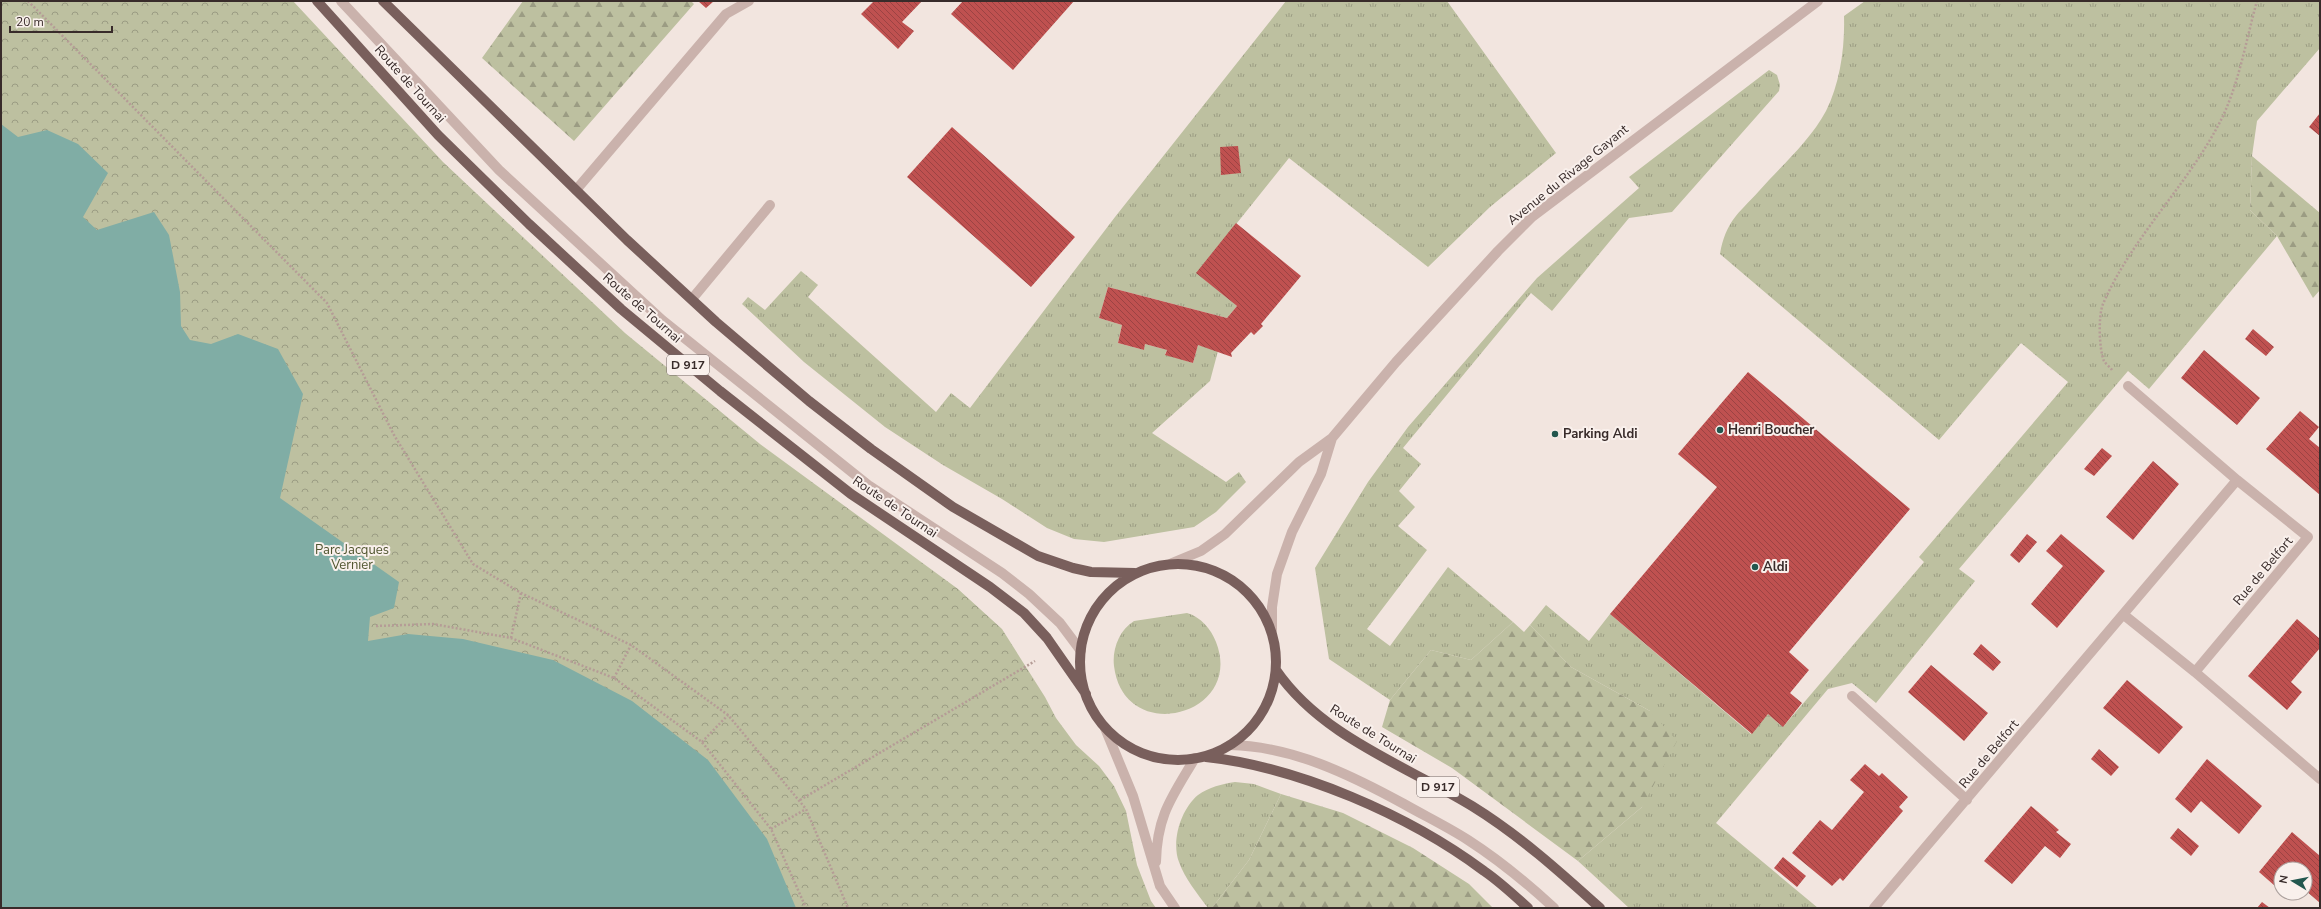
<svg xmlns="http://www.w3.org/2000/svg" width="2321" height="909" viewBox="0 0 2321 909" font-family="'Nunito Sans',sans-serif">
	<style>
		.grass { fill: url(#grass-tufts) }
		.forest { fill: url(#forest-firs) }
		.park { fill: url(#park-crowns) }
		.water { fill: #80ada5 }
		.building { fill: url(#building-back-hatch) }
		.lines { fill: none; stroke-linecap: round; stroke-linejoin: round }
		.path { stroke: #b59c96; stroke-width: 2.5; stroke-dasharray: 2 2; stroke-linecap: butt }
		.lane { stroke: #cab2ac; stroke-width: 10 }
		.street { stroke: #cab2ac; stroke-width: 10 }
		.primary { stroke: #795f5c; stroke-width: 10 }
		.poi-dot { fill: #22574e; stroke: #f9f0ec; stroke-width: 1.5 }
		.labels { text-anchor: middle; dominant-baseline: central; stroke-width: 4; stroke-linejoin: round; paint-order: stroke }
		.shield { fill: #f9f0ec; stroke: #726664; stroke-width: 1 }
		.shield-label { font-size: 12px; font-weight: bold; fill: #382b2a }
		.street-label { font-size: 13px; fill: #382b2a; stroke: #f9f0ec }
		.poi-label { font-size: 13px; font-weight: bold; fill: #382b2a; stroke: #f9f0ec; text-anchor: start }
		.park-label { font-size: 13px; fill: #50552f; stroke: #f9f0ec }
	</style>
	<defs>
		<pattern id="grass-tufts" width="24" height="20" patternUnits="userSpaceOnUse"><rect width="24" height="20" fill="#bdc0a0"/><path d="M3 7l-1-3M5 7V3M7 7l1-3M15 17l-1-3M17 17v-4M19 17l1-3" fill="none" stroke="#9b9c83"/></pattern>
		<pattern id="forest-firs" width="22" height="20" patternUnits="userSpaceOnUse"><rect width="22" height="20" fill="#bdc0a0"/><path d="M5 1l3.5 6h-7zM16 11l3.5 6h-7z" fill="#9b9c83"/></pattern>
		<pattern id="park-crowns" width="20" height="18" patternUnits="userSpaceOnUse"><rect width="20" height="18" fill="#bdc0a0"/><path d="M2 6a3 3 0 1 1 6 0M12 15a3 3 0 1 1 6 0" fill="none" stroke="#9b9c83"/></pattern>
		<pattern id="building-back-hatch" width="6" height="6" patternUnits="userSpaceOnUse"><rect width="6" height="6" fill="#bf5150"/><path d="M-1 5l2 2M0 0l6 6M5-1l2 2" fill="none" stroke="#9c4343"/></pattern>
	</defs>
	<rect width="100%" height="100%" fill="#f2e5df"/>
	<path class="grass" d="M1286 1H1447L1556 153 1490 207 1428 267 1289 158 1197 273 1237 306 1227 318 1108 287 1099 318 1122 325 1118 343 1144 350 1145 344 1167 350 1165 354 1193 363 1198 345 1218 351 1210 381 1152 433 1226 482 1239 472 1246 482 1216 512 1194 527 1104 542 1074 539 1047 528 1002 499 943 465 885 427 804 362 742 304 748 297 765 310 801 271 818 285 808 297 936 412 951 393 970 408 1115 217Z
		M1865 1H2320V48L2257 121 2252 156 2250 210 2277 236 2149 389 2128 371 1959 569 1975 581 1876 703 1852 683 1828 689 1716 823 1818 908H1629L1578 861 1642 807 1650 711 1571 667 1530 625 1546 605 1589 641 1610 614 1751 734 1768 714 1783 727 1924 562 1919 557 2068 382 2021 343 1939 440 1720 254C1726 221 1738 214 1759 191 1781 166 1810 141 1826 111 1840 83 1845 48 1844 16Z
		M1769 70 1777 75 1780 85 1779 91 1672 212 1629 218 1552 311 1531 293 1403 448 1421 464 1399 491 1415 507 1398 526 1427 550 1367 629 1390 646 1448 567 1513 622 1471 660 1431 650 1390 700 1329 659 1315 568 1368 482 1408 427 1537 278 1639 188 1629 177Z
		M1187 613C1201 617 1211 629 1216 642 1245 716 1124 747 1114 666 1112 650 1119 630 1134 621Z
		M1235 782 1254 784 1281 794 1249 860 1212 908H1208C1197 893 1185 879 1179 862 1171 841 1181 809 1198 795 1209 787 1222 784 1235 782Z"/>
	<path class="forest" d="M523 1H691L694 4 574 141 482 58Z
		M2252 156 2320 213V290L2313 298 2277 236 2250 210Z
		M1513 622 1524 632 1530 625 1571 667 1650 711 1677 741 1642 807 1578 861 1452 768 1382 727 1390 700 1431 650 1471 660Z
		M1281 794 1343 813 1413 848 1469 884 1493 908H1212L1249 860Z"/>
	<path class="park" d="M1 1H293L443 162 625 333 760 444 958 589 1002 629 1045 697 1056 718 1076 745 1099 766 1114 786 1126 811 1137 865 1151 901 1156 908H1Z"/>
	<path class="water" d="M1 124 18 137 47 130 78 144 108 173 83 217 97 230 154 212 169 235 180 292 181 326 190 340 211 344 238 334 278 349 303 394 280 498 399 582 394 608 370 617 368 641 408 634 463 639 553 660 632 701 708 760 767 839 796 908H1Z"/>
	<path class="building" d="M698 1H714L706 8Z
		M874 1H922L902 22 914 31 898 49 861 14Z
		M963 1H1074L1013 70 951 14Z
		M2320 113V136L2309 127Z
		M952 127 1075 237 1031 287 907 177Z
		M1238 146 1241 173 1221 175 1220 147Z
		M1236 223 1301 276 1261 324 1263 326 1254 335 1251 332 1231 353 1232 357 1198 345 1193 363 1165 355 1167 350 1145 344 1144 350 1118 343 1122 325 1099 318 1108 287 1227 318 1237 306 1196 273Z
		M2253 329 2274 347 2266 356 2245 339Z
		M2204 350 2260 398 2237 425 2181 378Z
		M1748 372 1910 509 1789 652 1809 670 1790 693 1802 703 1783 727 1768 714 1752 734 1610 614 1717 487 1678 454Z
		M2300 411 2319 427 2309 439 2320 448V495L2266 449Z
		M2102 448 2112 456 2094 476 2084 469Z
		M2153 461 2179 484 2133 540 2106 517Z
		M2027 534 2037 542 2019 563 2010 555Z
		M2061 534 2105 571 2057 628 2031 604 2063 566 2046 551Z
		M2297 619 2320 639V648L2291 682 2302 692 2287 710 2248 676Z
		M1981 644 2001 662 1993 671 1973 654Z
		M1931 665 1988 713 1964 741 1908 692Z
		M2127 680 2183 727 2159 754 2103 708Z
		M2099 749 2119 767 2111 776 2091 759Z
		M2207 759 2262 806 2239 834 2201 801 2191 813 2175 799Z
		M1865 764 1879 776 1882 773 1908 797 1899 807 1903 811 1843 881 1840 878 1832 886 1792 853 1820 820 1832 830 1864 792 1850 780Z
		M2031 806 2059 830 2056 832 2071 844 2060 858 2045 846 2012 884 1984 861Z
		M2178 828 2199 846 2191 856 2170 838Z
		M2292 832 2320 856V903L2305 890V869H2281V879L2275 886 2259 872Z
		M1783 857 1806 876 1797 887 1774 868Z
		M2262 902 2270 908H2257Z"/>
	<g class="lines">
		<path class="path" d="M28 1 327 303 394 435 473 564 521 593 631 645 728 715 806 809 848 908
			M2112 370C2110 367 2106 364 2104 361 2099 349 2098 316 2103 304 2132 237 2188 185 2221 120 2239 84 2246 40 2257 1
			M376 626 433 624 511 638 614 678 702 742 771 829 806 908
			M511 638 521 593
			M614 678 631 645
			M702 742 728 715
			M800 800 1035 661
			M771 829 806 809"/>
		<path class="lane" d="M341 1 499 170 662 320 868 485 1002 573 1029 594 1060 623 1081 651
			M576 190 726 14 749 1
			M692 299 770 205
			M1105 728 1133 796 1160 886 1175 908
			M1230 745C1292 746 1351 775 1404 804 1425 816 1448 827 1468 840 1499 860 1527 883 1554 908
			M1156 862C1157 815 1172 797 1195 758"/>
		<path class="street" d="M2128 386 2237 480
			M1172 563 1201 551 1225 534 1299 462 1332 438 1396 362 1498 251 1532 217 1818 1
			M2124 615 2195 672
			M1272 630V607L1277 574 1292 532 1321 474 1332 438
			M1852 696 1967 800
			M1874 908 2237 480 2308 537 2195 672 2320 779"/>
		<path class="primary" d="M317 1 438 135 529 224 621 309 720 391 851 494 990 587 1024 613 1047 638 1086 694
			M383 1 627 240 716 322 809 401 871 449 953 507 1038 556 1073 568 1091 572 1135 573
			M1080 662a98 98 0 1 1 196 0a98 98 0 1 1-196 0Z
			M1276 670C1322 737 1405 765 1472 806 1519 835 1559 871 1600 908
			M1206 757C1298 767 1409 815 1484 871 1500 882 1514 895 1528 908"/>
	</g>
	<g class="poi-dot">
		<circle cx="1720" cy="430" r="4"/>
		<circle cx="1555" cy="434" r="4"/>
		<circle cx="1755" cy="567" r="4"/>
	</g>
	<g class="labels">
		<g class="shield">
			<rect x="667" y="355" width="42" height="20" rx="3"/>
			<rect x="1417" y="777" width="42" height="20" rx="3"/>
		</g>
		<g class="shield-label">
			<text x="688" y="365">D 917</text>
			<text x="1438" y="787">D 917</text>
		</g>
		<g class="street-label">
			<text transform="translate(410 84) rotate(48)">Route de Tournai</text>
			<text transform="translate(1568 175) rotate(-39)">Avenue du Rivage Gayant</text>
			<text transform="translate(642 308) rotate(41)">Route de Tournai</text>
			<text transform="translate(895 507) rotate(34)">Route de Tournai</text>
			<text transform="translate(2263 571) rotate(-50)">Rue de Belfort</text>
			<text transform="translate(1373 734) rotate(32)">Route de Tournai</text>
			<text transform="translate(1989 754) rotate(-50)">Rue de Belfort</text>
		</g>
		<g class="poi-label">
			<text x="1728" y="430">Henri Boucher</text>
			<text x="1563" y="434">Parking Aldi</text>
			<text x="1763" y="567">Aldi</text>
		</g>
		<g class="park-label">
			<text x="352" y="550">Parc Jacques<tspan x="352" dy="15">Vernier</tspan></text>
		</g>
	</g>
	<rect width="2321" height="909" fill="none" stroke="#382b2a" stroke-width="4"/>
	<g transform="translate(2293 881) rotate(280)"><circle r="19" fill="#f9f0ec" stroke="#aca19e"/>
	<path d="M0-3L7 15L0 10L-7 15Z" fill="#22574e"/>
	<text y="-6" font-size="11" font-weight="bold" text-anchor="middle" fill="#382b2a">N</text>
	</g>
	<path d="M10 26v6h102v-6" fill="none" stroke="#382b2a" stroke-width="2"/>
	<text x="16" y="26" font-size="12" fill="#382b2a" stroke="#f9f0ec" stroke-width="3" paint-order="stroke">20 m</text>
</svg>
